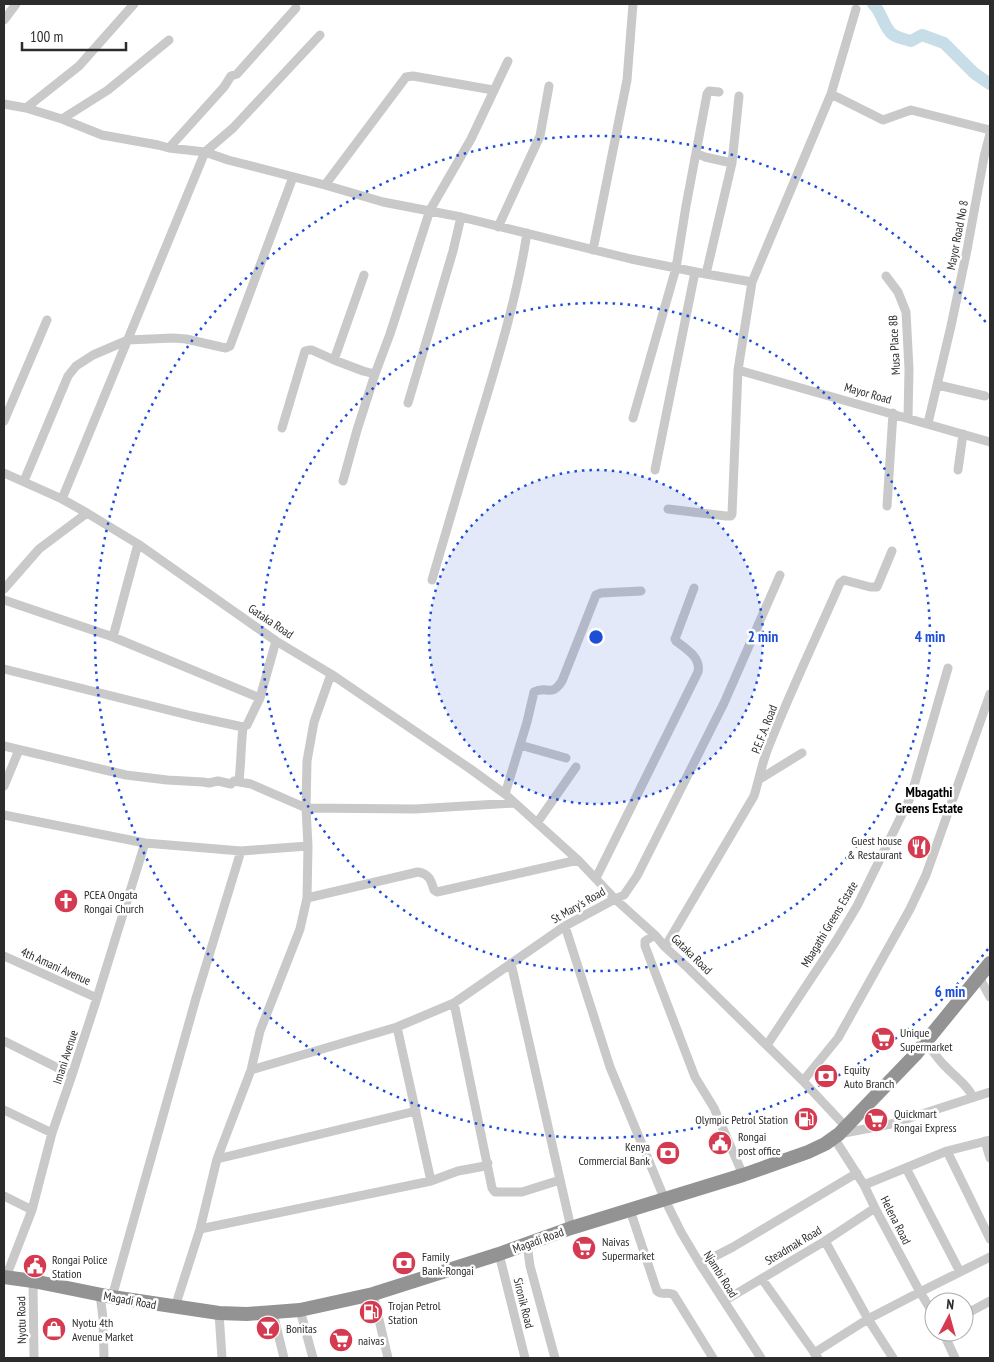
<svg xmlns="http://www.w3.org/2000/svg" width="994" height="1362" viewBox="0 0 994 1362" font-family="'PT Sans Narrow',sans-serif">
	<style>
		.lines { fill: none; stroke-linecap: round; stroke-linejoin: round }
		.river { stroke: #c7dde7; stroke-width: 12 }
		.minor { stroke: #c9c9c9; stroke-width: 9 }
		.highway { stroke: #939393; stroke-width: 14 }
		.ring { fill: none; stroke: #1d4ed8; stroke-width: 2.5; stroke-dasharray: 2.5 5 }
		.labels { text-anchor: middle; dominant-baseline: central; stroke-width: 5; stroke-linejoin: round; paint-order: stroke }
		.street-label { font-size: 12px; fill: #2c2c2c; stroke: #fff }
		.poi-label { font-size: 12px; fill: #2c2c2c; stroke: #fff; text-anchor: start }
		.neighbourhood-label { font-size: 14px; font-weight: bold; fill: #000; stroke: #fff }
		.centre { fill: #1d4ed8; stroke: #fff; stroke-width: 2.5 }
		.ring-label { font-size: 15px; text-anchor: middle; font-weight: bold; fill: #1d4ed8; stroke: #fff; stroke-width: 5; stroke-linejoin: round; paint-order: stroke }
	</style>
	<rect width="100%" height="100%" fill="#fff"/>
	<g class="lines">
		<path class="river" d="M873 4C882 12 883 26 892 34 897 38 905 39 911 41L922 35 944 43 974 73 990 84"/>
		<path class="minor" d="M4 20 16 4
			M831 94 883 120 911 110 986 129 989 130 990 134 984 157 967 250 951 326 928 423
			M4 104 26 108 62 119 102 135 158 145 169 148 205 152 228 160 325 185 383 202 461 217 631 259 706 274 752 282
			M26 108 79 66 134 4
			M62 119 108 90 169 40
			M169 148 224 87 231 76 237 74 296 8
			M696 153 705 157 732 163
			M325 185 406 77 413 76 493 90
			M498 227 540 136 549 86
			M593 250 627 80 633 4
			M706 274 732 163 739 96
			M364 275 334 360 363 371 375 374
			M886 276 898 292 906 312 909 369 908 418
			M738 370 990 442
			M938 385 985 396
			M408 403 453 251 461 217
			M633 418 676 268 686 206 707 94 709 91 719 92
			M4 421 47 320
			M282 428 305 351 309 350H312L334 360
			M655 470 695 272
			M958 470 963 434
			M4 473 62 499 87 513 138 544 276 641 331 674 469 768 505 794 578 860 615 899 655 935 665 947 688 968 803 1081 846 1127
			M24 481 68 376 76 366 93 355 128 340 173 338 186 339 221 347 226 348 230 346 293 177
			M343 481 357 430 375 374 390 334 430 210 471 139 508 61
			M62 499 205 152 233 128 320 35
			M887 506 893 413
			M668 509 726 516H731L732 514 738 370 752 282 831 94 856 9
			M432 580C449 522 466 463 484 405 501 349 518 291 527 233
			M4 589 39 549 87 513
			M4 600 113 637 260 698
			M113 637 138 544
			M4 669 192 716 243 727 247 725 260 698 276 641
			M520 745 566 758
			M4 746 126 775 167 780 203 782 209 783 218 781 231 784 234 781 251 784 306 808 415 809 515 803
			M760 779 802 753
			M239 781C241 763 241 745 243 727
			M4 786 19 750
			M505 794 527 722 534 692C547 685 551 698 562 681L596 595 601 593 641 591
			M4 815 145 843 241 851 308 846
			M537 823 576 767
			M596 878 698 672C701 658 687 649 676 641L675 639 694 588
			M307 898 418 872C429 874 431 880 434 890L437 892 578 860
			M565 926 610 1067 665 1200 681 1232 700 1264 761 1358
			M655 935 645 941V946L695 1077 714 1108 743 1175
			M665 947 754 796C759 780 762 763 768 748 790 692 816 638 840 583L844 580 870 587H877L892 551
			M4 956 97 998
			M511 963 571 1228
			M979 977 990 997
			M454 1003 492 1188 495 1192H522L560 1180
			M397 1027 431 1181
			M4 1041 72 1075
			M925 1042C933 1050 938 1060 946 1067 955 1077 967 1084 973 1097
			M767 1045 836 941 857 906 911 796 948 668
			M251 1070 397 1027 454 1003 565 926 615 899 624 895 637 876 724 703 780 575
			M803 1081 838 1038 910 909 926 875 990 694
			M4 1110 52 1133
			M839 1134 891 1124 990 1092
			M834 1138 864 1185 875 1208 920 1292 934 1315
			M985 1141 990 1158
			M947 1151 990 1239
			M217 1159 416 1111
			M906 1168 960 1272
			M864 1185 947 1151 990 1140
			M4 1196 32 1210
			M630 1210 657 1291C661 1296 669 1291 674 1295L713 1358
			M200 1229 431 1181 458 1171 485 1166 488 1163
			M825 1241 868 1319 893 1358
			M527 1244 530 1266 555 1358
			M499 1254 525 1358
			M700 1264 733 1247 857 1173
			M6 1277 32 1210 52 1133 72 1075 97 998 145 843
			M762 1279 818 1358
			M33 1281 34 1358
			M373 1294 388 1358
			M100 1295 103 1318 104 1358
			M112 1297 196 998 241 851
			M724 1301 825 1241 875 1208
			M175 1307 200 1229 217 1159 251 1070 260 1031 300 929 307 898 308 846 306 808 307 761 314 722 331 674
			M300 1310 313 1358
			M219 1313 222 1358
			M273 1313 284 1358
			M964 1315 990 1301
			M943 1332 955 1358
			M814 1353 868 1319 920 1292 990 1257"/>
		<path class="highway" d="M4 1277 33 1281 112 1297 219 1313 247 1314 300 1310 373 1294 499 1254 571 1228 743 1175 808 1152 825 1144 839 1134 915 1055 990 963"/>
	</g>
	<circle cx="596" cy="637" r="167" fill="#1d4ed8" fill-opacity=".12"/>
	<g class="ring">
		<circle cx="596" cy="637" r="167"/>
		<circle cx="596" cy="637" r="334"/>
		<path d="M988 949A501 501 0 1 1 988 325"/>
	</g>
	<defs>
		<g id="restaurant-disc" transform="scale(1.25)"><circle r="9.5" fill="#d53b50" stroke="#fff"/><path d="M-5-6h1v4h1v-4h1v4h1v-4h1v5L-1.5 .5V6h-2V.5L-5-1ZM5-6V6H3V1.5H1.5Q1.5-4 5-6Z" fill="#fff"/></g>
		<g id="church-disc" transform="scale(1.25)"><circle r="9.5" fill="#d53b50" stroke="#fff"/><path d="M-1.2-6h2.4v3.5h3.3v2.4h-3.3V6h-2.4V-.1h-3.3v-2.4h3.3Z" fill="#fff"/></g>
		<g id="supermarket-disc" transform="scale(1.25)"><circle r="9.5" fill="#d53b50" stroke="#fff"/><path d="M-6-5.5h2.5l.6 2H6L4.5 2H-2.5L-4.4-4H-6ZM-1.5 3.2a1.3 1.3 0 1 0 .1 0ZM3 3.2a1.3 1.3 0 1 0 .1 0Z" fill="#fff"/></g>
		<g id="bank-disc" transform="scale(1.25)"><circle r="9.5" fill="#d53b50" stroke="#fff"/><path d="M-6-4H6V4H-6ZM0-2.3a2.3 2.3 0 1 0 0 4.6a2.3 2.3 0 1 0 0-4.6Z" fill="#fff"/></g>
		<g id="fuel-disc" transform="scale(1.25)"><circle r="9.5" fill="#d53b50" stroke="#fff"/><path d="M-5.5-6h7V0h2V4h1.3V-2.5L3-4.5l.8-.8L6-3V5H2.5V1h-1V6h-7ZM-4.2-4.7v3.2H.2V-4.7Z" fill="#fff"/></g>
		<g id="civic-disc" transform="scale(1.25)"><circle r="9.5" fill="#d53b50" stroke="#fff"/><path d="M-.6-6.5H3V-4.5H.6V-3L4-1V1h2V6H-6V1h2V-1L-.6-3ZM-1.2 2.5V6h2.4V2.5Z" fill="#fff"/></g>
		<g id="bar-disc" transform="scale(1.25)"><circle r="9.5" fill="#d53b50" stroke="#fff"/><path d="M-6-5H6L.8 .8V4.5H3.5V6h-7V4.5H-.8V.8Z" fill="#fff"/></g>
		<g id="shop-disc" transform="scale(1.25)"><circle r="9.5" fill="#d53b50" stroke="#fff"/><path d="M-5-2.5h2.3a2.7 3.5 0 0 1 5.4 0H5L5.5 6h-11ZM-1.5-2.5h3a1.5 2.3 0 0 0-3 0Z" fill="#fff"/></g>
	</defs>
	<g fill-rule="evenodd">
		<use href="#restaurant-disc" x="919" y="847"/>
		<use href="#church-disc" x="66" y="901"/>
		<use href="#supermarket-disc" x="883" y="1039"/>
		<use href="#bank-disc" x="826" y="1076"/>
		<use href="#fuel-disc" x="806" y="1119"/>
		<use href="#supermarket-disc" x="876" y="1120"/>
		<use href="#civic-disc" x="720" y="1143"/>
		<use href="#bank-disc" x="668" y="1153"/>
		<use href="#supermarket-disc" x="584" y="1248"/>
		<use href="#bank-disc" x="404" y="1263"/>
		<use href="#civic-disc" x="35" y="1266"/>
		<use href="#fuel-disc" x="371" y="1312"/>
		<use href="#bar-disc" x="268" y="1328"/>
		<use href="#shop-disc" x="54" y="1329"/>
		<use href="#supermarket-disc" x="341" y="1340"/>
	</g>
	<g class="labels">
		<g class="street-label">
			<text transform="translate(957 235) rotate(-79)">Mayor Road No 8</text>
			<text transform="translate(894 345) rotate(-93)">Musa Place 8B</text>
			<text transform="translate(868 393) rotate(16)">Mayor Road</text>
			<text transform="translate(271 621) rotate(34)">Gataka Road</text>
			<text transform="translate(764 729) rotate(-69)">P.E.F.A. Road</text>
			<text transform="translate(578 905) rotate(-30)">St Mary's Road</text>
			<text transform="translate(829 924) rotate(-59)">Mbagathi Greens Estate</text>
			<text transform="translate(692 954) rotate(44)">Gataka Road</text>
			<text transform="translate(56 966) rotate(24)">4th Amani Avenue</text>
			<text transform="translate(65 1057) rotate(-72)">Imani Avenue</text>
			<text transform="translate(896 1220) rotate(63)">Helena Road</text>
			<text transform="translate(538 1240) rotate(-20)">Magadi Road</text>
			<text transform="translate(793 1245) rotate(-31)">Steadmak Road</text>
			<text transform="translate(721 1274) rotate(58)">Njambi Road</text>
			<text transform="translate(130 1300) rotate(10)">Magadi Road</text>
			<text transform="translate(524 1303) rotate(76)">Sironik Road</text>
			<text transform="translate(21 1320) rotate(-91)">Nyotu Road</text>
		</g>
		<g class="poi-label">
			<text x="902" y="840" text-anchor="end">Guest house<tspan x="902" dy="14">&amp; Restaurant</tspan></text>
			<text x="84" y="894">PCEA Ongata<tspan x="84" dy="14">Rongai Church</tspan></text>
			<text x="900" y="1032">Unique<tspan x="900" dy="14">Supermarket</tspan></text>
			<text x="844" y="1069">Equity<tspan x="844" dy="14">Auto Branch</tspan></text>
			<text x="894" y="1113">Quickmart<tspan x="894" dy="14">Rongai Express</tspan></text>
			<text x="788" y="1119" text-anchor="end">Olympic Petrol Station</text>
			<text x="738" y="1136">Rongai<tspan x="738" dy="14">post office</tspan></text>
			<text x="650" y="1146" text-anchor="end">Kenya<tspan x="650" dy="14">Commercial Bank</tspan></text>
			<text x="602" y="1241">Naivas<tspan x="602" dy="14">Supermarket</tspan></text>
			<text x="422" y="1256">Family<tspan x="422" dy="14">Bank-Rongai</tspan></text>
			<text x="52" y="1259">Rongai Police<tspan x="52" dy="14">Station</tspan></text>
			<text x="388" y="1305">Trojan Petrol<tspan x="388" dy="14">Station</tspan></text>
			<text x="72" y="1322">Nyotu 4th<tspan x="72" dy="14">Avenue Market</tspan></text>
			<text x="286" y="1328">Bonitas</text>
			<text x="358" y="1340">naivas</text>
		</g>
		<g class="neighbourhood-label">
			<text x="929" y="792">Mbagathi<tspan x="929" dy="16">Greens Estate</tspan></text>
		</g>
	</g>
	<circle cx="596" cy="637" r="8" class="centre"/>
	<g class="ring-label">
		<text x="763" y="642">2 min</text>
		<text x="930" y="642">4 min</text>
		<text x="950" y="997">6 min</text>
	</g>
	<rect width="994" height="1362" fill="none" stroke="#2c2c2c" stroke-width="10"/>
	<g transform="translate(949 1317) rotate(6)"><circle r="24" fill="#ffffff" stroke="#ababab"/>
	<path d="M0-4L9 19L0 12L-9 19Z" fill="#d53b50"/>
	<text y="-8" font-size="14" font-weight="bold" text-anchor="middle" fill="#2c2c2c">N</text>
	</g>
	<path d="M22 42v8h104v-8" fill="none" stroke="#2c2c2c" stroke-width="2.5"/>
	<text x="30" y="42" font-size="15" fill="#2c2c2c" stroke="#ffffff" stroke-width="4" paint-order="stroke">100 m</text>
</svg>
